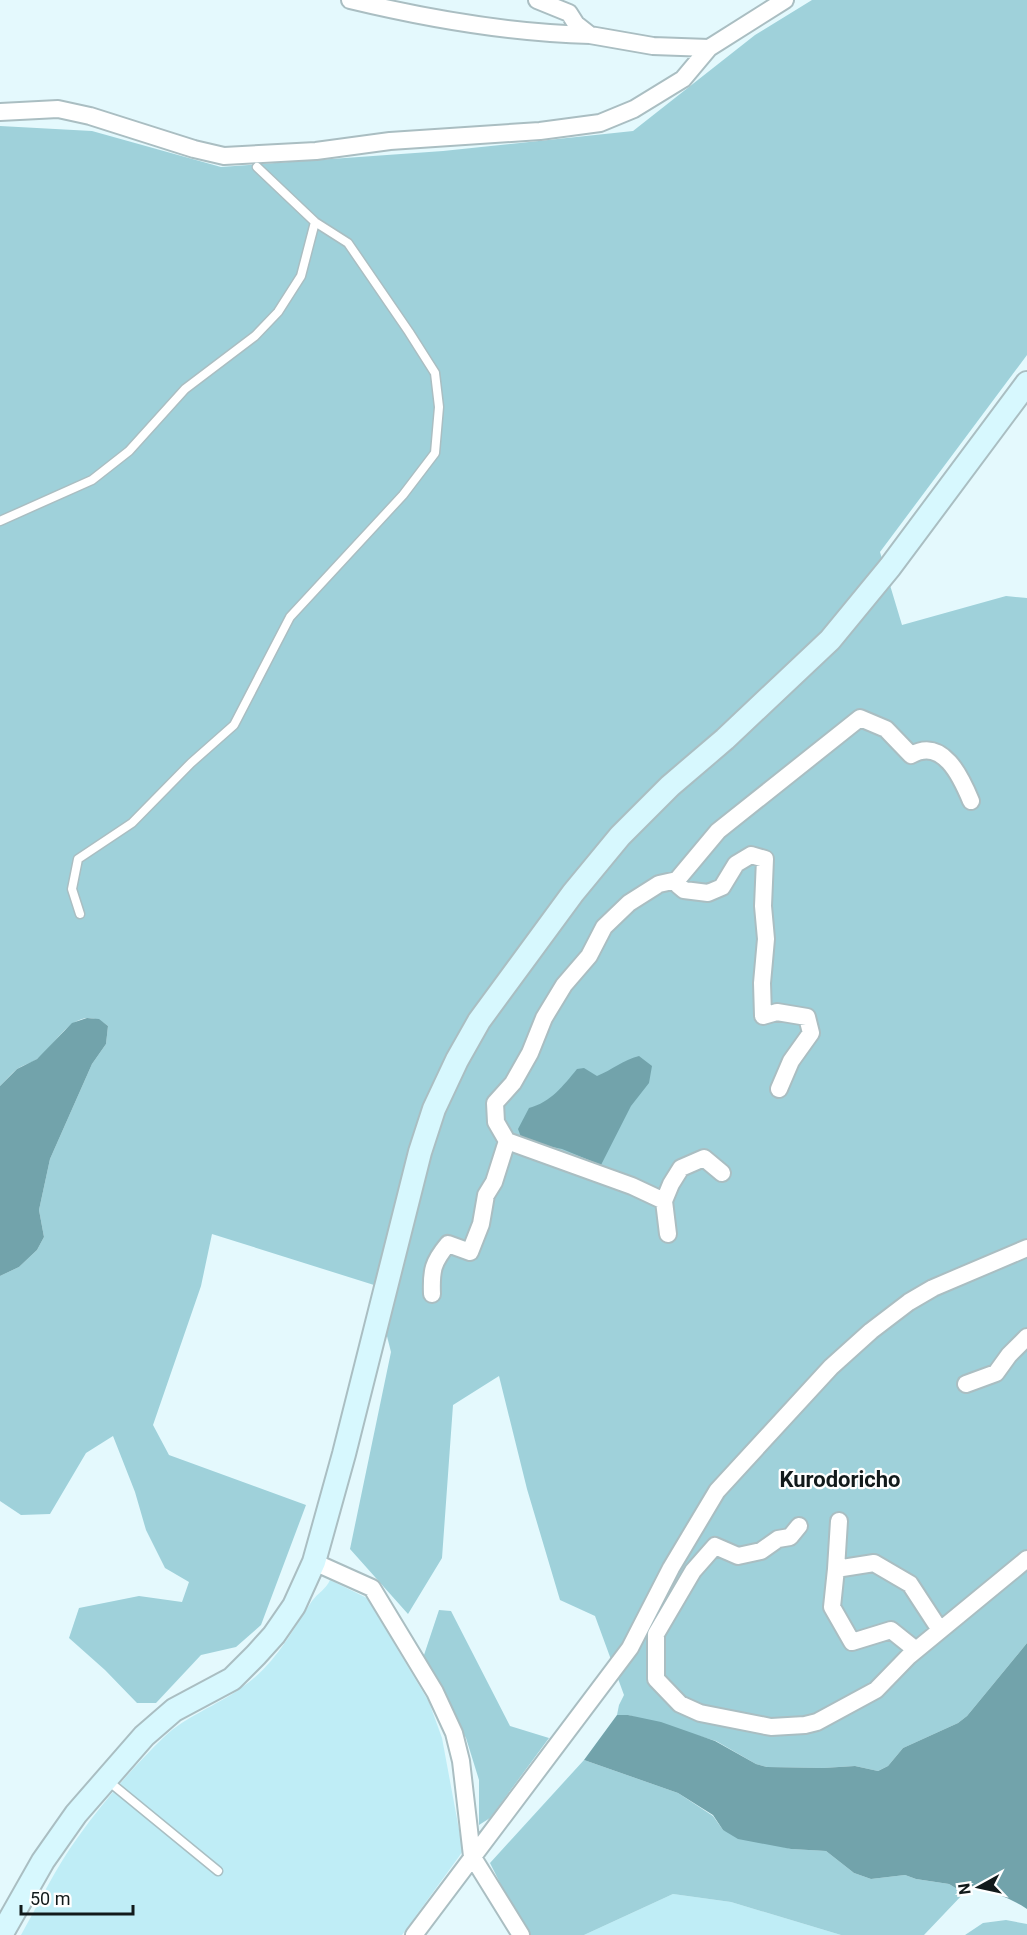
<svg xmlns="http://www.w3.org/2000/svg" width="1027" height="1935" viewBox="0 0 1027 1935" font-family="Roboto,sans-serif">
	<style>
		.green { fill: #bfedf6 }
		.forest { fill: #9fd1da }
		.water { fill: #72a3ab }
		.lines { fill: none; stroke-linecap: round; stroke-linejoin: round }
		.lane-casing { stroke: #aabec2; stroke-width: 11 }
		.street-casing { stroke: #aabec2; stroke-width: 20 }
		.secondary-casing { stroke: #aabec2; stroke-width: 26 }
		.lane { stroke: #fff; stroke-width: 8 }
		.street { stroke: #fff; stroke-width: 16 }
		.secondary { stroke: #d7f8fe; stroke-width: 22 }
		.labels { text-anchor: middle; dominant-baseline: central; stroke-width: 4.5; stroke-linejoin: round; paint-order: stroke }
		.neighbourhood-label { font-size: 22px; font-weight: bold; fill: #121a1b; stroke: #fff }
	</style>
	<rect width="100%" height="100%" fill="#e4f9fd"/>
	<path class="green" d="M330 1580 367 1598 429 1702 442 1738 463 1851 402 1935H21C39 1903 56 1867 78 1837 103 1802 133 1767 164 1737 186 1716 216 1706 241 1688 275 1665 290 1634 312 1601 318 1593 326 1589 330 1580Z
		M673 1894 731 1902 841 1935H584Z"/>
	<path class="forest" d="M812 0H1027V355L880 552 902 625 1006 596 1027 598V1643L967 1716 958 1723 903 1748 888 1766 878 1771 855 1766 823 1768 767 1767 756 1764 716 1741 628 1715H617L619 1705 624 1695 595 1616 560 1600 527 1489 499 1376 453 1405 442 1558 408 1614 350 1549 391 1352 374 1285 212 1234 201 1286 153 1425 169 1455 306 1505 261 1625 236 1647 201 1655 156 1703H137L105 1670 69 1638 79 1608 139 1596 182 1602 189 1582 165 1568 146 1530 135 1492 113 1436 86 1453 50 1514 21 1515 0 1501V1276L19 1267 37 1250 44 1237 39 1210 50 1159 92 1064 106 1044 108 1026C76 1001 59 1042 37 1059 31 1063 23 1065 17 1069 11 1074 5 1081 0 1086V126L92 131 221 167 443 151 633 131 755 35Z
		M439 1610 451 1611 510 1726 549 1738 490 1818 479 1825V1780L466 1738 423 1658Z
		M584 1760 678 1793 713 1816 723 1830 791 1849 826 1851 854 1873 871 1879 905 1875 916 1879 949 1884 964 1893 924 1935H841L731 1902 673 1894 584 1935H526L490 1863Z
		M1006 1920 1027 1924V1935H965L983 1923Z"/>
	<path class="water" d="M87 1018 99 1019 108 1026 106 1044 92 1064 50 1159 39 1210 44 1237 37 1250 19 1267 0 1276V1086L17 1069 37 1059 72 1023Z
		M639 1056 652 1066 649 1083 631 1106 601 1165 562 1149 543 1145 521 1137 518 1129 529 1108C551 1102 563 1086 577 1069L584 1068 597 1076C612 1070 623 1060 639 1056Z
		M1027 1643V1909C1013 1899 995 1894 979 1886L964 1893 949 1884 916 1879 905 1875 871 1879 854 1873 826 1851 791 1849 738 1839 723 1830 713 1815 678 1793 584 1760 617 1715H628L661 1722 715 1741 756 1764 767 1767 823 1768 855 1766 878 1771 888 1766 903 1748 958 1723 967 1716Z"/>
	<g class="lines">
		<g class="lane-casing">
			<path id="lane" d="M0 521 92 480 129 451 185 389 255 336 278 312 301 276 315 222
				M80 914 72 889 78 859 132 823 191 763 234 725 290 617 403 495 435 453 439 407 435 373 409 332 348 243 315 222 257 167
				M107 1780 218 1871"/>
		</g>
		<g class="street-casing">
			<path id="street" d="M350 0C429 19 509 33 590 35
				M537 0 569 13 576 24 590 35 653 46 709 48
				M0 112 58 109 90 116 194 149 224 156 316 151 390 141 540 131 600 123 634 109 683 79 709 48 785 0
				M678 885 684 890 708 893 722 887 736 864 751 855 765 859 763 906 766 939 762 983 763 1016 777 1012 807 1017 811 1033 791 1061 779 1089
				M664 1201 632 1186 507 1141 496 1122 495 1103 513 1083 530 1053 544 1018 564 985 589 956 604 927 629 903 659 884 677 880 718 831 860 718 886 729 911 755C943 737 961 777 971 801
				M668 1234 664 1201 671 1184 681 1168 704 1158 722 1173
				M432 1294C431 1270 433 1262 448 1244L470 1252 481 1224 486 1195 494 1182 507 1141
				M966 1384 996 1373 1009 1355 1027 1337
				M839 1521 836 1569 874 1563 910 1584 940 1630
				M799 1526 790 1537 778 1539 761 1551 738 1556 715 1546 693 1571 656 1634V1679L680 1704 700 1713 771 1727 805 1725 817 1722 876 1690 909 1656 1027 1559
				M314 1562 372 1588 435 1692 454 1733 461 1761 472 1856 521 1935
				M836 1569 832 1607 852 1642 891 1630 916 1650
				M414 1935 630 1648 671 1568 717 1491 831 1367 871 1331 909 1302 933 1288 1027 1248"/>
		</g>
		<g class="secondary-casing">
			<path id="secondary" d="M1 1935 43 1861 76 1814 144 1736 174 1710 232 1679 256 1655 274 1635 294 1606 314 1562 344 1454 420 1152 434 1109 457 1060 479 1021 573 893 620 836 670 786 725 739 830 640 890 567 1027 383"/>
		</g>
		<use href="#lane" class="lane"/>
		<use href="#street" class="street"/>
		<use href="#secondary" class="secondary"/>
	</g>
	<g class="labels">
		<g class="neighbourhood-label">
			<text x="840" y="1479">Kurodoricho</text>
		</g>
	</g>
	<g transform="translate(979 1887) rotate(262)" stroke="#ffffff" stroke-width="4.5" paint-order="stroke">
	<path d="M0-4.5L10 22L0 15L-10 22Z" fill="#121a1b"/>
	<text y="-9" font-size="16" font-weight="bold" text-anchor="middle" fill="#121a1b">N</text>
	</g>
	<path d="M21 1905v9h112v-9" fill="none" stroke="#121a1b" stroke-width="3"/>
	<text x="30" y="1905" font-size="18" fill="#121a1b" stroke="#ffffff" stroke-width="4.5" paint-order="stroke">50 m</text>
</svg>
